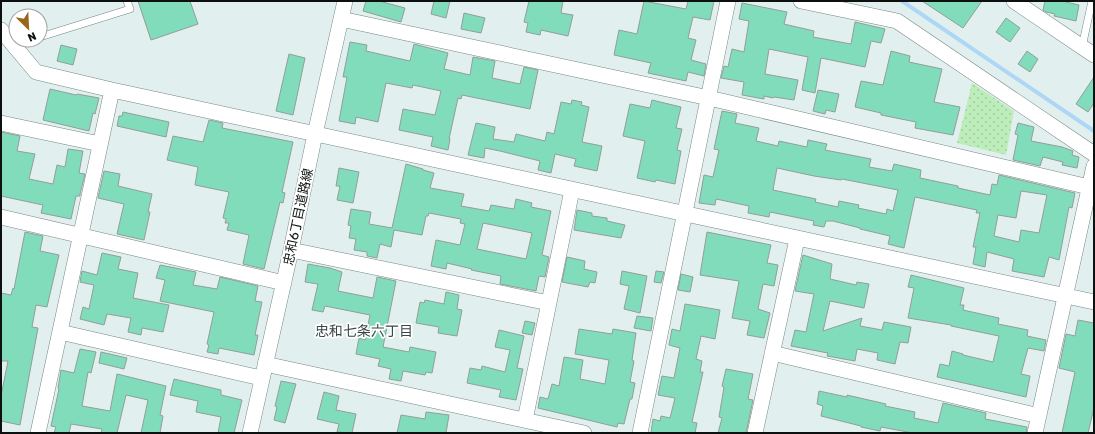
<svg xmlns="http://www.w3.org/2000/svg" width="1095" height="434" viewBox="0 0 1095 434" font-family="Rubik,'Noto Sans JP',sans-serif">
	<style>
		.grass { fill: url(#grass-dots) }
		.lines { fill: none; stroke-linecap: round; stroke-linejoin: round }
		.stream { stroke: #aed6f5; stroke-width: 4 }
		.building { fill: #81dcbb; stroke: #929e99; fill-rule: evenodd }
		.service-casing { stroke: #798686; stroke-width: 8 }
		.minor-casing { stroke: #798686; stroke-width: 16 }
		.service { stroke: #fff; stroke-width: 7 }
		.minor { stroke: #fff; stroke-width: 15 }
		.labels { text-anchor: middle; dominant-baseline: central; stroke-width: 3.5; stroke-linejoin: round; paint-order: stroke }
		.street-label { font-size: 13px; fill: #0c1110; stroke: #fff }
		.neighbourhood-label { font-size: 14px; fill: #3c4847; stroke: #fff }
	</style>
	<defs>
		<pattern id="grass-dots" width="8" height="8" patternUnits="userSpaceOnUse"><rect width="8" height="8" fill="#bdedbb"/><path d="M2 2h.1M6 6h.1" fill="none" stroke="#a1caa0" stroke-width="1.8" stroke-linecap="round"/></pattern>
	</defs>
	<rect width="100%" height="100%" fill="#e1f0ef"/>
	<path class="grass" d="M972 83 1014 111 1006 155 957 143Z"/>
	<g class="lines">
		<path class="stream" d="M902 1 1094 131"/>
	</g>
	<path class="building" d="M138 1H190L198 24 151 40Z
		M366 1H379L405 8 401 22 363 11Z
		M434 1H450L446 18 431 14Z
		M529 1H563L561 13 573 15 568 36 541 30 540 35 526 32 528 23 524 22Z
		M644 1 686 9 688 1H714L710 20 693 17 688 38 696 40 691 60 706 64 704 76 688 72 686 81 648 73 651 63 614 55 619 30 637 34Z
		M922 1H982L963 28Z
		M1045 1H1062L1079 5 1076 21 1054 16 1055 14 1046 12 1043 10Z
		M742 3 787 12 784 24 814 31 813 37 851 44 855 22 885 29 881 43 871 41 865 67 821 58 815 93 802 90 808 57 769 49 765 74 798 80 794 100 774 97 773 98 764 96V99L742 95 744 82 721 78 724 66 728 67 732 49 744 52 749 21 739 19Z
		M464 13 485 18 481 33 461 29Z
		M1006 18 1020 28 1010 42 996 32Z
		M350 42 367 45 366 51 410 61 414 44 448 53 444 69 470 75 473 57 495 61 492 78 520 84 524 67 538 70 530 109 462 95 461 99 458 98 449 139H450L448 150 431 146 433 137 399 130 403 109 435 115 441 91 413 85 412 88 386 83 378 122 356 117 355 124 339 121 347 77H343Z
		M61 45 77 49 73 65 57 61Z
		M891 51 910 56 909 62 942 69 934 102 960 107 953 135 915 128 916 122 881 115V113L855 107 861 81 883 85Z
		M1027 51 1038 59 1030 72 1018 64Z
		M289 54 305 58 293 115 276 111Z
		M1094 77V103L1088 112 1076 104Z
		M50 89 76 95 77 94 99 98 95 114 93 113 89 131 43 120Z
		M818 90 839 94 835 112 826 110 825 114 813 111Z
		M572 100 582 102 581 105 589 107 582 142 602 146 597 171 574 166 576 159 555 154 551 173 538 170 540 161 500 151 485 148 484 158 468 155 476 123 495 127 493 139 514 142 516 134 545 141 547 132 554 134 561 102 571 104Z
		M652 100 681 107 676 128 682 129 677 150 681 151 675 184 656 180 655 182 637 178 645 141 623 136 630 104 650 108Z
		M722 111 737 114 735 123 759 128 756 141 778 146 779 141 807 147 808 140 827 144 825 150 871 159 869 167 892 171 894 164 921 170 920 178 958 186V188L990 195 992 184 997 185 999 175 1075 193 1072 208 1069 207 1059 260 1049 257 1044 277 1012 271 1014 259 987 252 985 267 973 264 976 247H973L980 213H976L977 210 915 197 904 248 888 244 890 236 860 229V228L833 221H826L824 227 813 225 814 221 770 212 769 217 748 213 749 206 716 199 715 205 699 203 704 175 713 177 719 150 714 149ZM777 168 814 176 841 180 842 179 898 190 893 211 887 209 886 214 858 208 859 205 839 201 838 207 815 202 816 199 773 190ZM1021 191 1047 195 1039 233 1021 230 1019 242 994 236 998 215 1016 218Z
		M123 112 169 122 166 137 117 126 119 116H122Z
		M209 120 223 123 222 128 293 142 282 192 285 193 283 203 280 202 264 269 243 264 249 235 227 230 229 223H225L226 219 223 218 229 192 195 185 198 167 167 160 173 136 203 142Z
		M1018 123 1034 127 1031 141 1062 147 1073 151 1072 155 1079 157 1077 168 1062 165 1063 162 1043 157 1040 166 1013 160 1018 135 1015 134Z
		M1 132 20 136 17 151 35 154 29 179 53 184 57 165 65 167 68 149 83 151 79 173 85 174 80 194V196H76L71 219 41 213 43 205 1 196Z
		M406 164 423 169V170L434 173 430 188 464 194 461 206 489 211 491 205 514 209 516 199 532 203 531 207 551 211 542 255 549 257 545 277 539 276 536 291 500 284 501 276 471 270 472 269 447 263 446 269 431 266 436 240 460 245 465 224 460 223 461 219 429 213 428 216H426L422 235 394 230 391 247 380 244 377 258 367 256V252L354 250 356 239 349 238 351 226 348 225 351 209 371 212 369 224 392 228ZM483 223 532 233 526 259 477 249Z
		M339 168 359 172 353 203 337 200 340 186H336Z
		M104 171 120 174 118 186 152 194 148 212H150L144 240 117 234 124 204 98 198Z
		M577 210 592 213V216L607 218V221L625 225 621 238 574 230Z
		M25 232 43 236 40 251 59 255 47 307 36 305 32 327 38 328 20 425 1 421V396L8 361H1V293L11 295 13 288 14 289Z
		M707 232 771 245 767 263 778 265 774 286 763 284 758 309 770 313 764 338 747 335 750 321 732 318 739 281 700 275Z
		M102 253 121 257 118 269 138 273 133 298 169 305 163 332 142 328 141 335 128 332 131 318 107 314 104 325 80 319 83 307 89 309 94 285 80 282 82 271 97 275Z
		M803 255 832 264 830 279 856 285 857 282 869 284 864 308 830 301 823 331 862 318 860 326 882 330 884 322 911 327 908 343 900 342 895 364 877 360 878 353 857 349 855 361 827 356 828 353 791 346 795 330 806 332 814 294 795 291Z
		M567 257 585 261 584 269 597 272 595 283 590 282 588 287 562 282Z
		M308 264 330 268 342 272 338 291 373 298 377 277 396 281 383 347 409 352 410 347 436 352 432 373 426 372 425 375 403 371 401 381 389 379 391 369 378 366 380 359 356 354 359 338 365 340 370 315 325 306 323 312 312 310 318 284 305 282Z
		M160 265 196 272 193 285 217 289 220 277 258 286 255 301 262 302 255 335H258L254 355 219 348 218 354 207 352 209 345 207 344 214 312 160 301 165 280 156 278Z
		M622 271 647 276 640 313 624 309 629 286 620 284Z
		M656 271 664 272 661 283 654 282Z
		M681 274 693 277 690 292 678 290Z
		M911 275 964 288 960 305H964L963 310 999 318 998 324 1028 330 1027 336 1046 340 1044 351 1028 348 1021 374 1030 376 1026 397 937 377 940 364 949 366 952 351 963 354V355L993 362 999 336 951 326V325L908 318 914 288 908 287Z
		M446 292 459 295 457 309 462 310 457 336 438 333 439 327 416 323 420 302 424 303 425 300 444 304Z
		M685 304 720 310 715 339 701 336 696 359 702 361 700 372H703L692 422 697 423 695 433H651L653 419 660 421 661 416 670 418 675 398 658 395 662 376 674 378 680 348 669 345 672 329 680 331Z
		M637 316 653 318 651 331 634 328Z
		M1078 320 1094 323V408L1088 433H1062L1075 372 1059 368 1066 334 1075 336Z
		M525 321 535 323 532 335 522 333Z
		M579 329 612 334 613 329 636 333 632 360 634 361 630 382 635 383 632 399H630L624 424 618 423 617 427 538 408 540 397 548 399 552 384 559 386 564 357 583 360 580 379 605 384 609 360 575 354Z
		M499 330 524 336 517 368 523 369 516 400 499 397 501 390 467 383 470 368 481 370 482 366 505 372 510 350 495 347Z
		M80 349 96 352 91 373 88 372 82 406 110 411 117 374 166 386 160 415 163 416 160 433H141L148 400 126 395 117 433H101L102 429 71 424 69 433H54L56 427 51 426 59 389 58 388 61 370 74 373Z
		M101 352 127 358 124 369 99 363Z
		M726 369 753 374 748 399 753 400 746 433H718L722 418 719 417 724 387 722 386Z
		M174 379 221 390V395L242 400 234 433H218L221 417 196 412 198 401 170 395Z
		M281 381 296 384 285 423 274 420 277 407 275 406Z
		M819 391 847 397V395L886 404 885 406 915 412 914 418 938 423 943 403 986 413 985 419 1027 427 1026 433H913L881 427 880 431 861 427V426L821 416 823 406 817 404Z
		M324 392 339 396 336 410 356 414 352 433 337 432 339 424 317 419Z
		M426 412 449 415 446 433H397L401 415 425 419Z"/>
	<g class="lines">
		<g class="service-casing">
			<path id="service" d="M40 37 130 9 127 1
				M14 46 32 40
				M1082 47 1092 1"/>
		</g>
		<g class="minor-casing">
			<path id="minor" d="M801 1 897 21 1094 154
				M1014 1 1094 55
				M341 19 709 98 1089 187
				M1 30 36 72 112 90 1094 302
				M1 123 100 144
				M1 217 284 283
				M291 250 549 303
				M60 332 261 378
				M772 353 1039 416
				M265 364 584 433
				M525 420 572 190
				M38 433 112 90
				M250 433 291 250 315 134 345 1
				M640 433 728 1
				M755 433 797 239
				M1035 433 1094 166"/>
		</g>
		<use href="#service" class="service"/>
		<use href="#minor" class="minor"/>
	</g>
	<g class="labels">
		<g class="street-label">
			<text transform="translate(298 217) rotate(-78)">忠和6丁目道路線</text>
		</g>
		<g class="neighbourhood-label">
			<text x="364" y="331">忠和七条六丁目</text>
		</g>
	</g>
	<rect width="1095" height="434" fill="none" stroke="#0c1110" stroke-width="4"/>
	<g transform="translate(28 28) rotate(156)"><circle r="19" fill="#ffffff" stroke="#9ea09f"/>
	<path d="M0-3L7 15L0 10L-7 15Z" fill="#99651b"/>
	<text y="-6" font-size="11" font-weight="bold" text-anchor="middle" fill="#0c1110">N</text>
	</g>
</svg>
